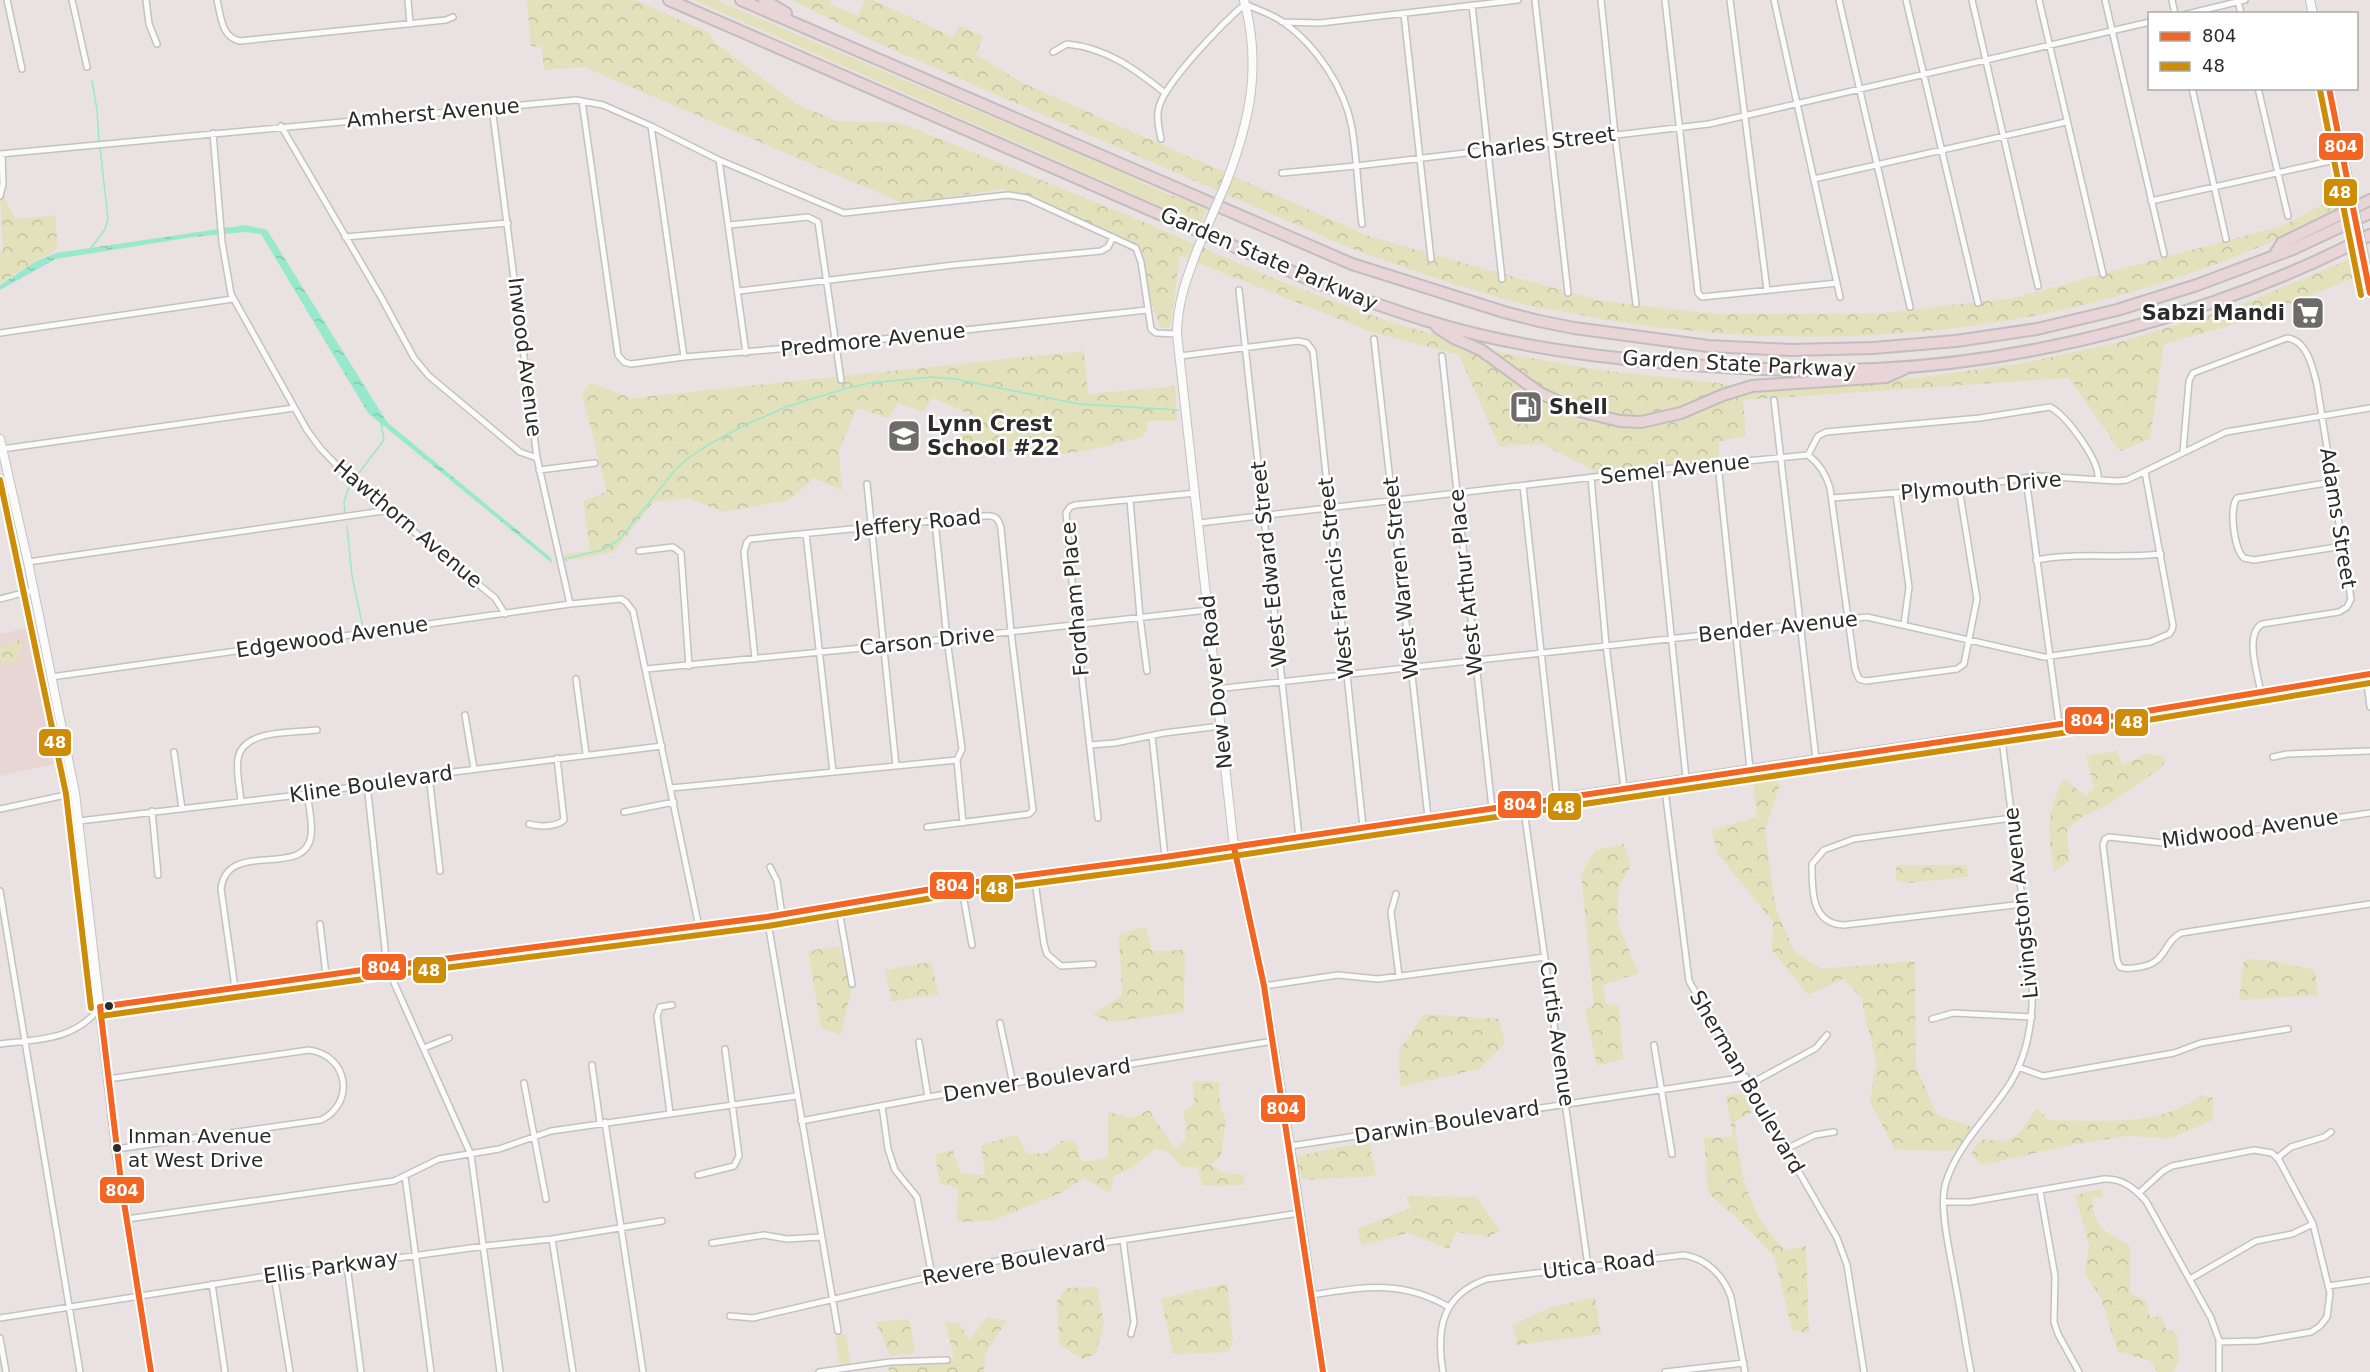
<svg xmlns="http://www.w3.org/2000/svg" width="2370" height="1372" viewBox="0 0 2370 1372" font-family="'DejaVu Sans',sans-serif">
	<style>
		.education { fill: #e8d6d4 }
		.grass { fill: #e2e1bc }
		.forest { fill: url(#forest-crowns) }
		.water { fill: url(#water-ripples) }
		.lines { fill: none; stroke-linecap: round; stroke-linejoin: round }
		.stream { stroke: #98e8ce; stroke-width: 1.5 }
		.street-casing { stroke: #c3c2c3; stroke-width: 8 }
		.secondary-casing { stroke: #c3c2c3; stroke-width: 10 }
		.highway-casing { stroke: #c1bebe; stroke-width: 14 }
		.street { stroke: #fcfbfb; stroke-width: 5 }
		.secondary { stroke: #fcfbfb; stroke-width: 8 }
		.highway { stroke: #e9d4d8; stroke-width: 10 }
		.secondary-bridge-casing { stroke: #c3c2c3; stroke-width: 10; stroke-linecap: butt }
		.secondary-bridge { stroke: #fcfbfb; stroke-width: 8 }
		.bus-1-casing { stroke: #fff; stroke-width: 10 }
		.bus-2-casing { stroke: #fff; stroke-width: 10 }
		.bus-1 { stroke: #f26522; stroke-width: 6 }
		.bus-2 { stroke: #ce8d09; stroke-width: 6 }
		.bus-dot { fill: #2b2b2b; stroke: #fff; stroke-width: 2 }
		.labels { text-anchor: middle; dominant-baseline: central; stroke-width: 5; stroke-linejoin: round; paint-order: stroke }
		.bus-label { font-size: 20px; fill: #2b2b2b; stroke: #fff; text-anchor: start }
		.street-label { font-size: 21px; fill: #2b2b2b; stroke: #fff }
		.poi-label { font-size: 21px; font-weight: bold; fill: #2b2b2b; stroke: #fff; text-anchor: start }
		.line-badge { stroke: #fff; stroke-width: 2 }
		.badge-label { font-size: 16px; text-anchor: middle; font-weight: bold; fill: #fff }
	</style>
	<defs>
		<pattern id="forest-crowns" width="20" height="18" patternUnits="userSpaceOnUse" patternTransform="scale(1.5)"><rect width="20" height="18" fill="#e2e1bc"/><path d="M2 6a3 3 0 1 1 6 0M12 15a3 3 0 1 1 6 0" fill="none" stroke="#c2c1a2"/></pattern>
		<pattern id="water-ripples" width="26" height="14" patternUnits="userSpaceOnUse" patternTransform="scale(1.5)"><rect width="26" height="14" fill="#98e8ce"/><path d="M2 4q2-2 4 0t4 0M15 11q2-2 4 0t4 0" fill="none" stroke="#83c7b1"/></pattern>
	</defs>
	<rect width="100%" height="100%" fill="#eae2e2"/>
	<path class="education" d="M31 627 59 763 0 776V634Z"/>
	<path class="grass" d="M694 0H716L1108 166 1171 196 1146 186 1155 196 1164 198 1174 210 1201 224Z
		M846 1334 851 1364 840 1366 835 1336Z"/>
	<path class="forest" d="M527 0H635L710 33 713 41 798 105 838 121 901 123 1137 219 1280 281 1390 322 1494 351 1599 370 1711 382 1765 391 1814 389 1915 378 2024 363 2120 342 2240 305 2352 258 2355 277 2257 318 2164 344 2150 439 2120 451 2069 378 1743 400 1746 436 1719 442V461L1602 475 1542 444 1499 446 1459 355 1371 332 1180 256 1170 327 1160 328 1133 247 1040 199 1002 189 905 204 584 67 544 70 542 47 531 46Z
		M792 0H831L830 4 858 16 865 0H873L953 37 959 26 983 36 976 55 1027 85 1371 237 1601 301 1716 314 1882 313 2013 298 2284 225 2340 195 2343 211C2285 237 2226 262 2165 282 1978 343 1769 352 1576 314 1556 310 1535 308 1515 302 1457 287 1400 266 1343 245L880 44Z
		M1145 186 1208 208 1201 224 1163 202 1164 198 1143 190Z
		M2 192 15 219 56 215 57 249 0 283V252L3 251 0 196Z
		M1084 351 1088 394 1175 386 1177 421H1147V430L1142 437C1098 448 1045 464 1001 449 981 462 974 462 955 447L969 414 932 398 923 412 898 403 888 418 857 408 839 450 842 491 814 478 789 500 723 512 688 498 653 502 614 552 565 561 564 554 590 551 583 501 607 492 582 394 591 383 632 398Z
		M18 639 24 646 17 652 21 657 11 665 7 661 3 663 0 660V650L7 643 10 645Z
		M2117 751 2123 765 2145 754 2165 756 2163 766 2108 805 2083 816 2067 830 2069 861 2054 872C2048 830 2045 818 2063 778L2086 796 2094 788 2086 756Z
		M1774 779 1780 785 1765 830 1775 906 1794 951 1821 969 1915 961 1916 1066 1937 1115 1976 1128 1961 1151 1895 1150 1870 1102 1876 1062 1861 997 1843 979 1808 995 1772 950 1773 922 1718 854 1711 830 1757 817 1753 782Z
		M1624 844 1631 865 1618 889 1617 922 1639 973 1603 985 1606 1004 1619 1005 1623 1059 1597 1066 1585 1009 1594 1005 1581 874 1595 850Z
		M1896 865H1967L1968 877 1907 883 1896 880Z
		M1146 927 1152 951 1185 950 1184 1012 1111 1022 1092 1014 1122 996 1119 934Z
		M839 946 852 987 841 1035 821 1028 808 951Z
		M2244 959 2274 961 2315 970 2318 995 2239 1000Z
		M931 962 939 994 892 1002 885 970Z
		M1424 1014 1499 1019 1505 1044 1479 1069 1400 1087 1399 1050Z
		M1193 1081 1219 1082 1220 1106 1226 1120 1221 1156 1211 1165 1222 1172 1245 1175 1243 1185 1203 1186 1197 1167H1182L1168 1152 1156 1148 1132 1168 1114 1176 1110 1193 1084 1178 1063 1192 991 1221 957 1222 958 1188 940 1183 935 1154 953 1150 961 1174 985 1175 981 1145 1017 1135 1027 1154 1046 1153 1063 1140 1075 1141 1082 1162 1108 1158V1112L1132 1118 1149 1110 1175 1148 1186 1140 1184 1111 1194 1104Z
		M1743 1093 1752 1112 1735 1122C1738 1158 1745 1199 1767 1229 1772 1237 1779 1243 1785 1250L1806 1246 1809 1333 1792 1330 1774 1256 1736 1217 1708 1193 1704 1138 1733 1137 1726 1096Z
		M2201 1095 2213 1098V1120L2171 1138 2127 1136 2071 1145 1982 1165 1971 1154 1981 1139C2018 1145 2017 1135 2037 1108L2048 1120C2097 1120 2161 1128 2201 1095Z
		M1369 1141 1376 1176 1302 1180 1295 1157Z
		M2101 1188 2103 1197 2092 1198C2094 1230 2105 1231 2130 1246V1294L2146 1300 2150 1318 2162 1316 2166 1329 2177 1333 2179 1361 2173 1372H2158L2149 1360 2118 1352 2100 1296 2085 1274 2089 1245 2075 1195Z
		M1406 1196 1476 1197 1500 1230 1489 1237 1456 1232 1449 1249 1407 1233 1362 1246 1357 1229 1411 1208Z
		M1227 1283 1233 1339 1229 1352 1173 1354 1161 1299Z
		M1097 1287 1104 1323 1096 1354 1082 1359 1059 1344 1057 1301 1067 1288Z
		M1595 1297 1601 1334 1517 1345 1513 1325 1549 1308Z
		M987 1318 1007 1320 985 1354 984 1372H889L888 1365 949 1362 954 1357 945 1322 959 1323 969 1340Z
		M909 1319 915 1353 890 1356 876 1322Z"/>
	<path class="water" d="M246 225 267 230 387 422 551 558 552 563 368 413 261 234 245 232 193 237 56 259 0 290V285L35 262 56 253Z"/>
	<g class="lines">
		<path class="stream" d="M92 81 97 110 99 142
			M91 248 105 229 108 219 100 147
			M355 478 384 440 381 423
			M345 513 344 501 349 487
			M347 526 352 576 364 632
			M568 558 602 550 619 540 675 470 687 459 708 445 743 426 786 407 847 388 870 383 932 377 955 379 1079 404 1178 410"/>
		<g class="street-casing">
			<path id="street" d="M7 0 22 69
				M72 0 87 67
				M146 0 149 24 157 44
				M217 0C221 16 221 37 240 41L446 20 453 17
				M408 0 410 24
				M1535 0 1568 293
				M1601 0 1615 135 1636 304
				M1665 0 1698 293 1702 297 1837 283
				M1730 0 1767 290
				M1774 0 1840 297
				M1839 0 1910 307
				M1906 0 1978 303
				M1972 0 2038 286
				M2039 0 2103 274
				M2105 0 2164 254
				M2172 0 2175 14
				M2238 0 2241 14
				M1472 5 1502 279
				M1404 14 1431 259
				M2187 14 2245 0
				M1282 22 1320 23 1518 0
				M1053 52 1067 44C1107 48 1135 69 1165 93
				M2192 88 2226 239
				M2258 88 2288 216
				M582 101 618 355 624 362 631 364 684 357 837 344 1147 310
				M492 107 537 458 570 604
				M281 126 381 297 414 358 429 376 520 452 537 458
				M651 126 684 357
				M213 133 222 242 231 294 307 430 321 449 351 480 495 598 505 614
				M1161 139C1159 129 1156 117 1159 107 1166 81 1224 22 1245 4 1258 10 1272 14 1283 22 1316 45 1345 88 1352 128 1357 159 1358 192 1362 224
				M0 154 576 100 603 105 651 126 719 160 844 213 1008 195 1027 198 1136 248 1141 262 1151 329 1156 333 1177 334
				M719 160 746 353
				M1282 173 1356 166 1709 124 2150 22
				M1814 179 2066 122
				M0 196 3 184 2 154
				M2151 201 2344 158
				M729 225 808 217 818 222 841 380
				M345 237 508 223
				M1239 290 1299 837
				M739 291 954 265 1101 251 1108 247 1113 237
				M0 333 233 299
				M1374 339 1428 817
				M1180 356 1298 341 1307 343 1313 351 1363 827
				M1442 356 1492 808
				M1774 400 1816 759
				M2 449 294 408
				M2183 452 2189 381 2193 373 2287 338C2307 340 2313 368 2317 385L2351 599 2347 607 2339 612 2262 624C2244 634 2258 675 2261 693
				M1808 455C1820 464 1826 474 1830 488L1855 669 1859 679 1866 681 1957 669 1964 664 1977 599 1959 488
				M1808 455 1818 436 1826 432 1980 418 2050 407C2067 416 2100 461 2098 479
				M1718 464 1750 769
				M539 470 595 463
				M1654 470 1686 778
				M1591 477 1606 645 1624 788
				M2026 478 2059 724
				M2332 482 2237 498C2229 508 2234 550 2244 558L2254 560 2343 546
				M867 484 896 766
				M1523 486 1557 798
				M0 493 12 490
				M1896 494 1909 587 1904 624
				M1832 498 1959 488 2038 476 2117 481 2127 480 2226 432 2370 408
				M1130 500 1140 617 1147 671
				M935 521 947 639 962 749 957 760 963 823
				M1199 523 1654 470 1808 455
				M806 534 833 772
				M639 551 673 547 681 553 689 666
				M2036 560C2078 552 2120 559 2161 554
				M28 562 390 510
				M0 599 34 590
				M755 659 744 552 747 542 750 539 984 516C995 515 999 518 1001 529L1011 632 1033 810 1029 814 927 827
				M646 669 883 646 1208 610
				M2366 675 2370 707
				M51 677 570 604 621 599 626 602 633 611 699 927
				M576 679 586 754
				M1216 689 1867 617 2044 657 2150 642 2169 634 2172 630 2173 625 2145 472
				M465 715 474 769
				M1152 736 1165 857
				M1090 745 1115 743 1164 733 1221 726
				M174 752 182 809
				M2273 757 2287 754 2370 751
				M429 775 440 871
				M1664 782 1689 981 1837 1238 1847 1265 1864 1372
				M367 784 387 967 471 1155 500 1372
				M671 788 957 760
				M241 802C240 788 236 773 238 759 242 729 293 733 317 730
				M1523 803 1588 1266
				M0 809 75 793
				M152 811 158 875
				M624 812 674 802
				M2370 813 2164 843 2109 837 2105 839 2103 845 2117 960 2120 967C2127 970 2133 968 2140 967 2167 963 2163 942 2181 933L2370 904
				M1098 818 1076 626 1066 513 1070 507 1075 505 1196 493
				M2012 818 1854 839 1824 850 1812 864C1812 890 1811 924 1844 925L2023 904
				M79 821 307 794 429 775 662 746
				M529 824C539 827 556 827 564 820L557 758
				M770 867 777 881 782 915
				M1034 875 1044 944 1047 954 1061 966 1093 964
				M961 884 972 945
				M0 891 80 1372
				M1396 894 1391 912 1399 976
				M838 905 852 984
				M767 917 838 1331
				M320 924 326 975
				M1264 986 1338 975 1378 979 1545 957
				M235 988 221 889C227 838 304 880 311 836 313 823 309 807 307 794
				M1932 1019 1953 1013 2032 1017
				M1000 1023 1013 1084
				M919 1042 928 1097
				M0 1044C39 1039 72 1041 99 1009
				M1654 1045 1672 1154
				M424 1048 449 1038
				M592 1065 600 1123
				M2018 1067 2043 1076 2174 1053 2201 1043 2288 1029
				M108 1079 309 1050C348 1055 356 1103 321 1120L116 1149
				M524 1083 546 1199
				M1750 1084 1816 1048 1827 1035
				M882 1106 888 1149 895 1170 917 1197 932 1276
				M670 1113 657 1016 660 1007 672 1005
				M801 1121 928 1097 1273 1041
				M605 1122 643 1372
				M1290 1146 1746 1077
				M1786 1149 1815 1135 1834 1132
				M2277 1158 2291 1147 2324 1137 2331 1132
				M698 1175 734 1166 739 1156 725 1049
				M405 1176 431 1372
				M2040 1191 2055 1276 2054 1322 2058 1334 2079 1372
				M2139 1193 2163 1171 2172 1166 2254 1150 2272 1153 2279 1160 2313 1224 2330 1293 2327 1317 2320 1326 2311 1332 2258 1341 2219 1342
				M1944 1202H1970L2104 1179C2122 1178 2134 1188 2146 1201L2211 1318 2219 1340V1372
				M127 1219 394 1181 439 1159 499 1149 551 1131 796 1096
				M552 1239 573 1372
				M1123 1240 1134 1322 1131 1334
				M712 1243 764 1235 787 1239 821 1237
				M347 1265 361 1372
				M274 1275 290 1372
				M2190 1279 2256 1241 2292 1234 2313 1224
				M212 1284 225 1372
				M2328 1286 2370 1280
				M1312 1295C1364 1287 1401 1279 1449 1307
				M730 1316 753 1318 1023 1255 1300 1213
				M0 1318 274 1275 485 1246 552 1239 662 1221
				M0 1338 6 1372
				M819 1372 890 1362 947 1360
				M1443 1372C1436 1330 1441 1295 1487 1279L1684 1255C1707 1259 1723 1275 1731 1297L1745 1372
				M1665 1372 1744 1363
				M1971 1372C1965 1342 1961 1312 1955 1282 1951 1256 1938 1207 1946 1182 1957 1147 1984 1121 2005 1091 2028 1059 2034 1016 2032 977L2001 732"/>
		</g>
		<g class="secondary-casing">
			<path id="secondary" d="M2310 0 2313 14
				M2329 88 2351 193
				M1226 183C1250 121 1262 66 1244 0
				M1198 248C1187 277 1177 303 1177 334L1234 847 1264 986 1290 1146 1323 1372
				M2364 256 2370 293
				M0 439 28 562 75 793 116 1149 151 1372
				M100 1007 405 964 767 917 961 884 1165 857 1816 759 2135 713 2370 674"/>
		</g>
		<g class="highway-casing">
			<path id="highway" d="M669 0 1320 284C1356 297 1392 310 1428 321 1509 346 1595 357 1679 364 1744 369 1810 372 1875 369 2038 362 2225 311 2370 235
				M741 0 1352 264 1504 312 1539 321 1574 328 1708 346 1791 350 1873 348 1956 341 2037 329 2117 310 2197 285 2293 249 2370 213
				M764 0 786 13
				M2274 256 2282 243 2370 200
				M1437 327 1454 338 1481 350 1540 393 1579 411 1620 421 1641 422 1681 413 1723 395 1752 386 1886 377 1904 369"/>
		</g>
		<use href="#street" class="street"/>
		<use href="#secondary" class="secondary"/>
		<use href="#highway" class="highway"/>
		<g class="secondary-bridge-casing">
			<path id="secondary-bridge" d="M2351 193 2364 256
				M1198 248 1226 183"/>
		</g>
		<use href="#secondary-bridge" class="secondary-bridge"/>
		<g class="bus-1-casing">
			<path id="bus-1" d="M2329 88 2370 293
				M1234 847 1264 986 1323 1372
				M100 1007 405 964 767 917 961 884 1165 857 2135 713 2370 674
				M100 1007 122 1190 151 1372"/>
		</g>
		<g class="bus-2-casing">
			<path id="bus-2" d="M2320 90 2361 295
				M0 480 66 794 91 1008
				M101 1016 406 973 768 926 962 893 1166 866 2136 722 2370 683"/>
		</g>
		<use href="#bus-1" class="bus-1"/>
		<use href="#bus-2" class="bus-2"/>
	</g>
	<defs>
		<g id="supermarket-square" transform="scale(1.725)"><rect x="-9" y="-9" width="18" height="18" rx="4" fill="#6e6b6b" stroke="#fff"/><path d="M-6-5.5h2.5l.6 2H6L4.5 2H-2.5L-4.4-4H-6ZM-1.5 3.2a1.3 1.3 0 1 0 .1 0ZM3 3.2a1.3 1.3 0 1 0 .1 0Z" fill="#fff"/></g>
		<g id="fuel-square" transform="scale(1.725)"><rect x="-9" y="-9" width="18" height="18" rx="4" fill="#6e6b6b" stroke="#fff"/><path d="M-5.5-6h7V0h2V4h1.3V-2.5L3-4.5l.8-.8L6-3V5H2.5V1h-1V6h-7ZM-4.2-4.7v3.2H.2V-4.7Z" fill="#fff"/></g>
		<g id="school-square" transform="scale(1.725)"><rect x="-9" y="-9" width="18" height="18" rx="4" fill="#6e6b6b" stroke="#fff"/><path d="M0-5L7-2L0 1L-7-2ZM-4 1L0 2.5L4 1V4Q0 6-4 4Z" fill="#fff"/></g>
	</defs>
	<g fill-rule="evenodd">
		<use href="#supermarket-square" x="2308" y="313"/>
		<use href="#fuel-square" x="1526" y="407"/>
		<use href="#school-square" x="904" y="436"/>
	</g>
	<g class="bus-dot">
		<circle cx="109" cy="1006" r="5"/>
		<circle cx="117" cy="1148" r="5"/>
	</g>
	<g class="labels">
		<g class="bus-label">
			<text x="128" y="1136">Inman Avenue<tspan x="128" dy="24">at West Drive</tspan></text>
		</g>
		<g class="street-label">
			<text transform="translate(433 113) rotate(-5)">Amherst Avenue</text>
			<text transform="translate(1541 143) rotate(-7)">Charles Street</text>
			<text transform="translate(1269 259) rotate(23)">Garden State Parkway</text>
			<text transform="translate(873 340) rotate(-6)">Predmore Avenue</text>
			<text transform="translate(525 357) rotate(83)">Inwood Avenue</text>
			<text transform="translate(1739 364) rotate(3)">Garden State Parkway</text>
			<text transform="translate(1675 469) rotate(-6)">Semel Avenue</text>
			<text transform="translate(1981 486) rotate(-5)">Plymouth Drive</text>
			<text transform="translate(2338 518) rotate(81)">Adams Street</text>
			<text transform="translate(918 523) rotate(-6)">Jeffery Road</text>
			<text transform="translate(408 524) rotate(40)">Hawthorn Avenue</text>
			<text transform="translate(1269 564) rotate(-96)">West Edward Street</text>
			<text transform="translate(1336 578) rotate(-96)">West Francis Street</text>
			<text transform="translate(1401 578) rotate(-96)">West Warren Street</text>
			<text transform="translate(1466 582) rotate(-96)">West Arthur Place</text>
			<text transform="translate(1075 599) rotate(-95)">Fordham Place</text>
			<text transform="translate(1778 627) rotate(-6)">Bender Avenue</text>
			<text transform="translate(332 637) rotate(-8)">Edgewood Avenue</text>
			<text transform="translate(927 641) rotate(-6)">Carson Drive</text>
			<text transform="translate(1216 682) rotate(-96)">New Dover Road</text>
			<text transform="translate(371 784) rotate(-8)">Kline Boulevard</text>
			<text transform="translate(2250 829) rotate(-8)">Midwood Avenue</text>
			<text transform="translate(2021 903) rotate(-96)">Livingston Avenue</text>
			<text transform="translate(1557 1034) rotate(82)">Curtis Avenue</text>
			<text transform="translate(1037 1080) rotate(-9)">Denver Boulevard</text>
			<text transform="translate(1747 1082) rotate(60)">Sherman Boulevard</text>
			<text transform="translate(1447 1122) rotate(-9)">Darwin Boulevard</text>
			<text transform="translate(1014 1261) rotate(-11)">Revere Boulevard</text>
			<text transform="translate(1599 1265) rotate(-7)">Utica Road</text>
			<text transform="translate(331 1267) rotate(-8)">Ellis Parkway</text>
		</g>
		<g class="poi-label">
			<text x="2285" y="313" text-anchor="end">Sabzi Mandi</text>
			<text x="1549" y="407">Shell</text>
			<text x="927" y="424">Lynn Crest<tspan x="927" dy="24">School #22</tspan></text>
		</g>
	</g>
	<g class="line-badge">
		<rect x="2318" y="132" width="46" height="29" rx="6" fill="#f26522"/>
		<rect x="2323" y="178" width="35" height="29" rx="6" fill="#ce8d09"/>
		<rect x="2064" y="706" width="46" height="29" rx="6" fill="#f26522"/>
		<rect x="2114" y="708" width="35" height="29" rx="6" fill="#ce8d09"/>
		<rect x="38" y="728" width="34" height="29" rx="6" fill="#ce8d09"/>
		<rect x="1497" y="790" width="45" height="29" rx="6" fill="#f26522"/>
		<rect x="1547" y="792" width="35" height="29" rx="6" fill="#ce8d09"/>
		<rect x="929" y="871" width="46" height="29" rx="6" fill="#f26522"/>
		<rect x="980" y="874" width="34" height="29" rx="6" fill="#ce8d09"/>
		<rect x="361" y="953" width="46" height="28" rx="6" fill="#f26522"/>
		<rect x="412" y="956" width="35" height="28" rx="6" fill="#ce8d09"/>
		<rect x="1260" y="1094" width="46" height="29" rx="6" fill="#f26522"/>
		<rect x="99" y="1176" width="46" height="28" rx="6" fill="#f26522"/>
	</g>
	<g class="badge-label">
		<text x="2341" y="152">804</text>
		<text x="2340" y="198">48</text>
		<text x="2087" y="726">804</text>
		<text x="2132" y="728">48</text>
		<text x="55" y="748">48</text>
		<text x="1520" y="810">804</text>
		<text x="1564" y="813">48</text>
		<text x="952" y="891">804</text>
		<text x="997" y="894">48</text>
		<text x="384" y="973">804</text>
		<text x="429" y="976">48</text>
		<text x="1283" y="1114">804</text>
		<text x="122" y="1196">804</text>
	</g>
	<rect x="2148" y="12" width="210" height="78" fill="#ffffff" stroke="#aaaaaa" stroke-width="1.5"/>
	<rect x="2160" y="32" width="30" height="9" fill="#f26522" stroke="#aaaaaa" stroke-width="1.5"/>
	<text x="2202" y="42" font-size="18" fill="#2b2b2b">804</text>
	<rect x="2160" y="62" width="30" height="9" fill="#ce8d09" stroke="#aaaaaa" stroke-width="1.5"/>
	<text x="2202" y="72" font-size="18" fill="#2b2b2b">48</text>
</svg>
